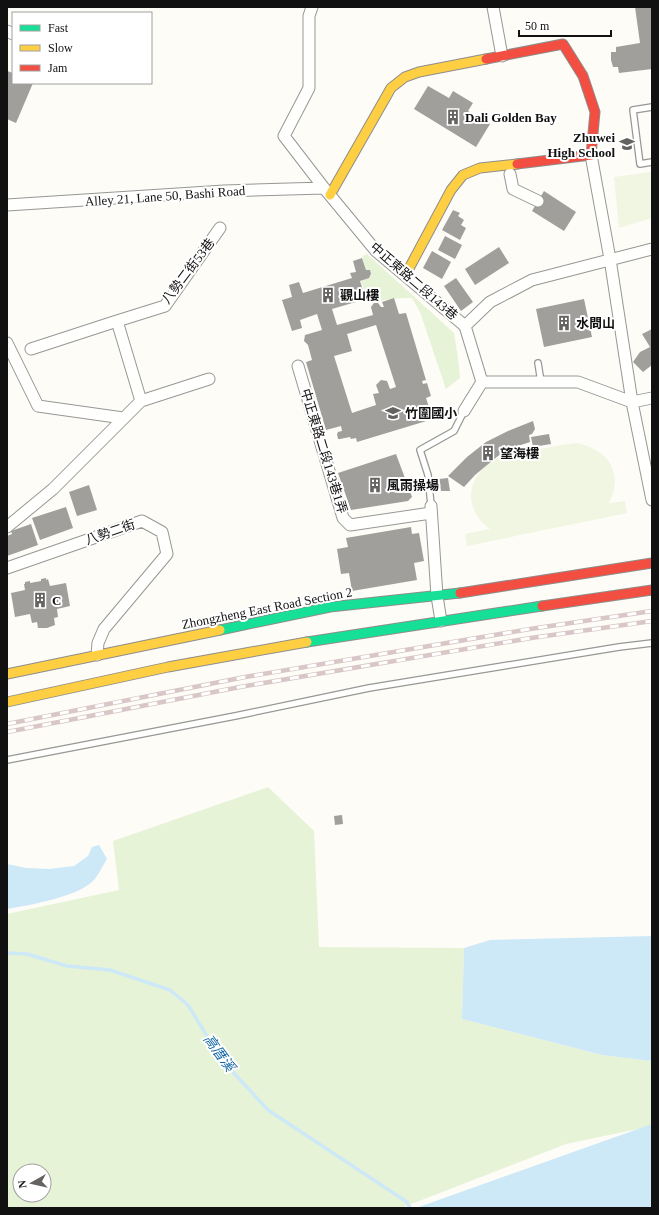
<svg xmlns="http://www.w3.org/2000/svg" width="659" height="1215" viewBox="0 0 659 1215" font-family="'Times New Roman','Noto Sans TC',serif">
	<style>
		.green { fill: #e7f3d7; fill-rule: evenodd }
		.pitch { fill: #f0f6e1 }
		.water { fill: #cde8f7 }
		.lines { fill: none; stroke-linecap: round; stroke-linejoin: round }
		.stream { stroke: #cde8f7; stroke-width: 3.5 }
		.building { fill: #a19f9c; fill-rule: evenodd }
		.lane-casing { stroke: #979795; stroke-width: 8 }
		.street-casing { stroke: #979795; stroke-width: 13 }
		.fast-casing { stroke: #8e8d8b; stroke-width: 11 }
		.slow-casing { stroke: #8e8d8b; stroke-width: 11 }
		.jam-casing { stroke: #8e8d8b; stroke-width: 11 }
		.lane { stroke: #fffffe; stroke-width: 5.5 }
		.street { stroke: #fffffe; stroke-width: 11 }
		.fast { stroke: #16e098; stroke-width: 9 }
		.slow { stroke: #ffcf43; stroke-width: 9 }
		.jam { stroke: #f24e42; stroke-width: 9 }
		.rail-casing { stroke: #d9c6c7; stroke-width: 4.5 }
		.rail { stroke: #fff; stroke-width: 3; stroke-dasharray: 9; stroke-linecap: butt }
		.labels { text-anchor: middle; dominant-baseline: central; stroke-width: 4; stroke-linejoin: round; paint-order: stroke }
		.poi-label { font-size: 13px; font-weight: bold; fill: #111; stroke: #fff; text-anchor: start }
		.street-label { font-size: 13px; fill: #111; stroke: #fff }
		.water-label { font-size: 14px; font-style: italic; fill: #1768a6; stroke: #fff }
	</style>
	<rect width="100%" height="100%" fill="#fdfcf7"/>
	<path class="green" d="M367 254 454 333 458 358 460 378 446 389 420 312 412 298C396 298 384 300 369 303L361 281 371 276 370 270H366L362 256Z
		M268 787 314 831 319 947 464 948 462 1019 602 1055 652 1061V1126L566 1144 401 1208H7V914L119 890 113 841ZM20 1171H44V1195H20Z"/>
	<path class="pitch" d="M652 172V218L619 228 614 177Z
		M577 443C609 450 624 473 609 503L625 501 627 513 467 546 465 534 490 529C479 521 472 511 471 496 471 479 486 462 501 457 508 454 516 454 523 452 541 449 559 445 577 443Z"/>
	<path class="water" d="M99 845 107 859C103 865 99 874 94 880 78 897 30 905 7 909V864L26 868 49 869 74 866 88 856 92 847Z
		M652 936V1061L602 1055 462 1019 464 948 490 940Z
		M652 1124V1208H416Z"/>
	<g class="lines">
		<path class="stream" d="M7 953 27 954 67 966 110 970 170 990 188 1005 221 1059 268 1110 407 1202 410 1208"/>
	</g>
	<path class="building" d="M635 7H652V69L619 73 618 67H613L611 60V52H616V47L640 43Z
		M7 71 13 73V83H33L16 123 7 119Z
		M428 86 449 98 453 91 473 103 468 111 490 124 476 147 414 109Z
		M544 191 576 212 564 231 532 211Z
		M453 210 460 213 458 216 464 220 461 225 466 228 460 240 442 230Z
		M445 236 462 245 455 259 438 250Z
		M499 247 509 263 475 285 465 269Z
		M432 251 451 262 442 279 423 268Z
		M362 258 366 270H370L371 274 369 278 360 281 366 299 332 309 337 325 373 315 371 307 374 303H378L381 307H384L382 302 394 298 399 314 406 313 426 380 422 381 423 384 427 383 431 396 426 398 433 419 357 442 356 438 351 439 350 437 340 439H338L337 434 338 432 342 431 341 426 326 430 306 362 312 360 308 345 304 341 305 335 322 330 317 314 300 320 302 328 292 331 282 300 292 297 289 285 299 282 303 293 352 278 350 273 356 272 353 261ZM376 325 396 387 390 389 387 381 381 380 376 385 379 393 373 394 376 405 352 413 334 356 352 351 347 334Z
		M456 278 473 302 461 311 444 286Z
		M584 299 592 337 544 347 536 309Z
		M652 329V365L643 372 633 362 640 352 650 347 642 334Z
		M533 421 535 429 532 434 529 435 530 442 509 449 498 456 475 475 464 487 448 476 467 457 486 442 508 431Z
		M549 434 551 444 533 447 531 437Z
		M396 454 412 497 408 501 351 510 338 473Z
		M448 478 450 491H441L439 479Z
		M89 485 97 510 77 516 69 492Z
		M66 507 73 528 40 540 32 518Z
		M31 524 38 545 7 556V536L12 534 11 531Z
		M411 527 412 534 419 533 424 561 414 563 417 580 352 591 349 573 341 574 337 549 348 547 346 538Z
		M46 578V580L48 579 50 586 66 583 70 606 57 609 58 617 54 618 55 625 47 628H38L37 622 32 623 30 614 15 617 11 593 25 590 24 584H25V582L30 581V583L41 581V579Z
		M342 815 343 824 335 825 334 816Z"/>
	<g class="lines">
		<g class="lane-casing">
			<path id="lane" d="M652 107 633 110 640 164 652 162
				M538 363 541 382
				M431 505 428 475 420 450 454 431 464 411
				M7 760 235 716 369 688 619 647 652 643"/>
		</g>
		<g class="street-casing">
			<path id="street" d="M312 7 309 16V88L284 136 324 188 376 251 465 326 482 382 464 411
				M493 7 502 56
				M7 31 13 34
				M591 155 610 259 632 402 652 398
				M510 174 513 189 538 201
				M7 205 224 191 324 188
				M465 326 490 302 532 280 652 249
				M7 343 38 406 123 418
				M31 349 117 321
				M298 366 343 518 350 525 431 513
				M482 382H578L632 402 652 500
				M141 401 117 321 165 306 220 228
				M431 506 437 596 441 621
				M7 527 53 489 141 401 209 379
				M7 568 142 521 162 532 167 554 104 629 98 643 97 655"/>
		</g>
		<g class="fast-casing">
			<path id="fast" d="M220 630 330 607 460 593
				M307 642 542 606"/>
		</g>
		<g class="slow-casing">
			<path id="slow" d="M330 195 391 88 405 77 419 72 486 59
				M405 276 451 190 463 175 480 168 517 164
				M7 674 220 630
				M7 702 168 667 307 642"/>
		</g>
		<g class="jam-casing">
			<path id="jam" d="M486 59 563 44 583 76 595 112 591 155 517 164
				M460 593 652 563
				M542 606 652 590"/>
		</g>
		<use href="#lane" class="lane"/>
		<use href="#street" class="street"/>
		<use href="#fast" class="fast"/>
		<use href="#slow" class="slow"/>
		<use href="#jam" class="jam"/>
		<g class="rail-casing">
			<path id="rail" d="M7 724 245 677 530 629 652 611
				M7 732 240 687 531 638 652 621"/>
		</g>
		<use href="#rail" class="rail"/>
	</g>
	<defs>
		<g id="building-bare" transform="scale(1.2)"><path d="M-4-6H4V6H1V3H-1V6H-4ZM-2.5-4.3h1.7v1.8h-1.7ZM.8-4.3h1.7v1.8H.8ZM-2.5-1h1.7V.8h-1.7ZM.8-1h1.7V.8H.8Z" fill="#646362" stroke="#fff" stroke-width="2.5" paint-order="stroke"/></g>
		<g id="school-bare" transform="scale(1.2)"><path d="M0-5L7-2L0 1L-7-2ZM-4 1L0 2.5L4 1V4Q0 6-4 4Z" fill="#646362" stroke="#fff" stroke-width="2.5" paint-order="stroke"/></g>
	</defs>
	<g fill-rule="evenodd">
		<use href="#building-bare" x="453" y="117"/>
		<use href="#school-bare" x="627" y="144"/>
		<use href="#building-bare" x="328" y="295"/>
		<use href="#building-bare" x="564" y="323"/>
		<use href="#school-bare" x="393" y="413"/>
		<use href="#building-bare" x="488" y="453"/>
		<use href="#building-bare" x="375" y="485"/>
		<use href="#building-bare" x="40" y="600"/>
	</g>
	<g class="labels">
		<g class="poi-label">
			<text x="465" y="117">Dali Golden Bay</text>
			<text x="615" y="137" text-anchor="end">Zhuwei<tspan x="615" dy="15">High School</tspan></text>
			<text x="340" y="295">觀山樓</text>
			<text x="576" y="323">水問山</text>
			<text x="405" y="413">竹圍國小</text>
			<text x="500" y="453">望海樓</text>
			<text x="387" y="485">風雨操場</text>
			<text x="52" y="600">C</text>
		</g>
		<g class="street-label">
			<text transform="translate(165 196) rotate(-4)">Alley 21, Lane 50, Bashi Road</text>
			<text transform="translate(188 271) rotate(-53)">八勢二街53巷</text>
			<text transform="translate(414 281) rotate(41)">中正東路二段143巷</text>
			<text transform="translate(324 451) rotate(73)">中正東路二段143巷1弄</text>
			<text transform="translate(110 532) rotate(-19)">八勢二街</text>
			<text transform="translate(267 608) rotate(-11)">Zhongzheng East Road Section 2</text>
		</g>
		<g class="water-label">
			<text transform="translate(219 1053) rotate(54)">高厝溪</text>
		</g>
	</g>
	<rect width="659" height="1215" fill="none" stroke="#111111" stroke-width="16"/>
	<rect x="12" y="12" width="140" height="72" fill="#ffffff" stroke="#a0a0a0"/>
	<rect x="20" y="25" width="20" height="6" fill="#16e098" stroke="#a0a0a0"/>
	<text x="48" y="32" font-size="12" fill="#111111">Fast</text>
	<rect x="20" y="45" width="20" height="6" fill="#ffcf43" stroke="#a0a0a0"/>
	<text x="48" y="52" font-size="12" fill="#111111">Slow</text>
	<rect x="20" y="65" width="20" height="6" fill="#f24e42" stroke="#a0a0a0"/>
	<text x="48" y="72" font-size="12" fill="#111111">Jam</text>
	<g transform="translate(32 1183) rotate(262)"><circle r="19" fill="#ffffff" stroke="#a0a0a0"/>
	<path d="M0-3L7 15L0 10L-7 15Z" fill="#646362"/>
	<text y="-6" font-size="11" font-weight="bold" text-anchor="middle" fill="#111111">N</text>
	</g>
	<path d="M519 30v6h92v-6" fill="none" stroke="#111111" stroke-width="2"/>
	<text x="525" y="30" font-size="12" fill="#111111" stroke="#ffffff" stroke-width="3" paint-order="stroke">50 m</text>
</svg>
